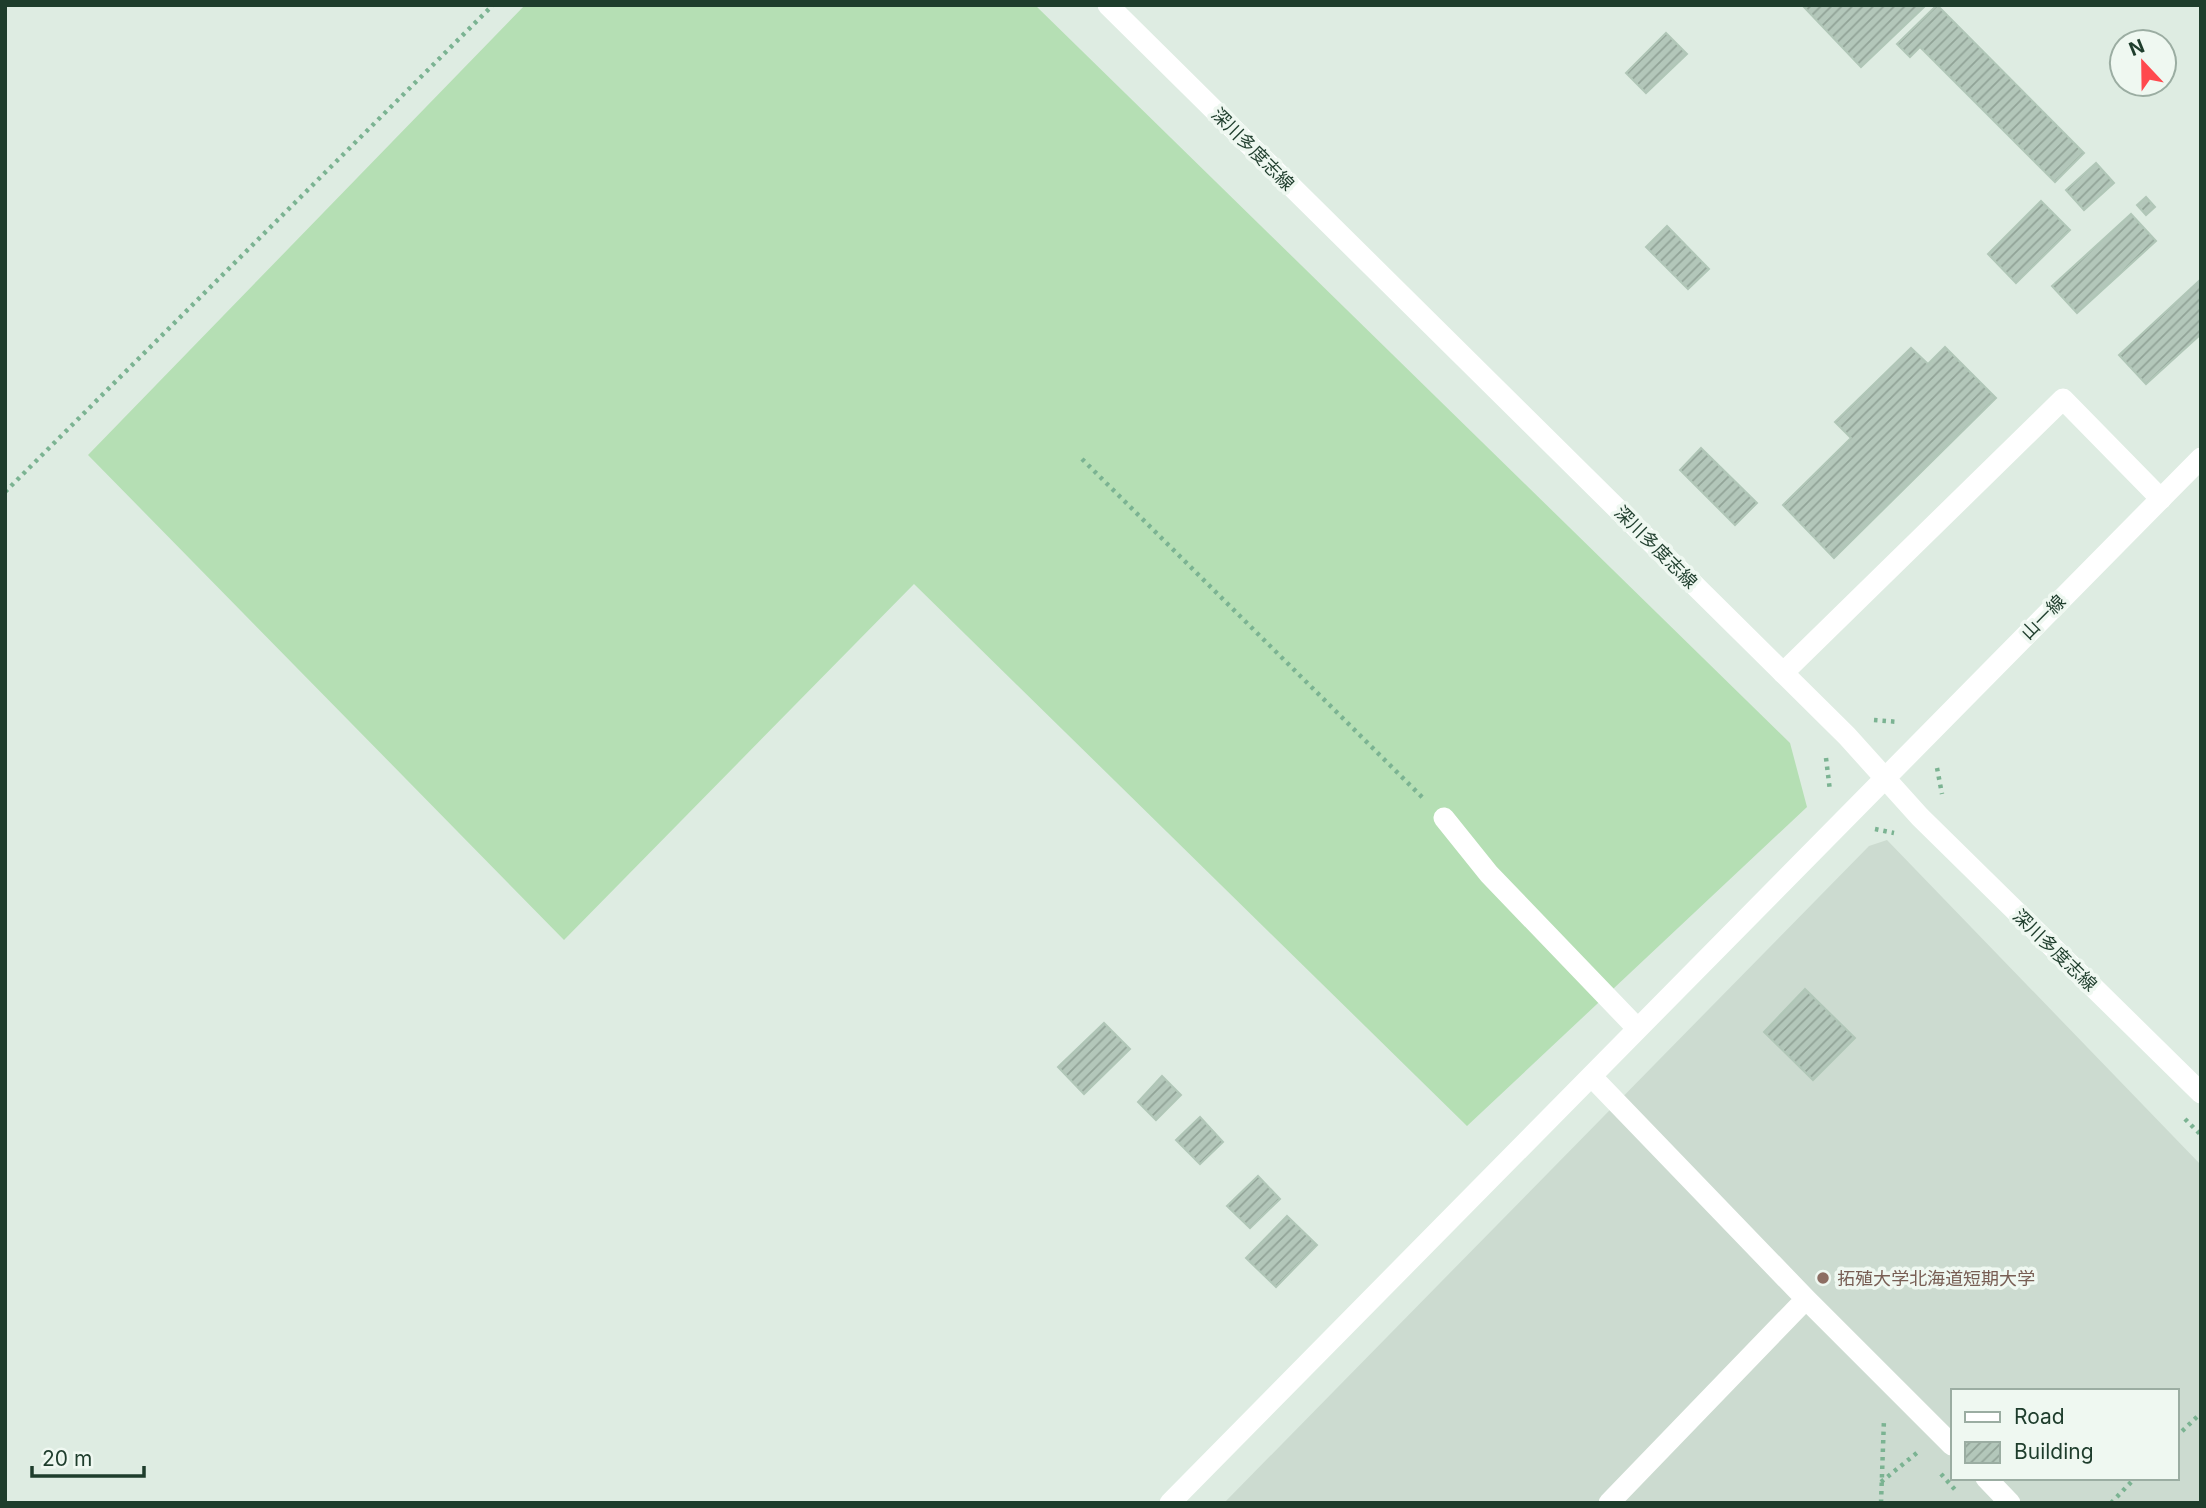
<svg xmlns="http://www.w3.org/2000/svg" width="2206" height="1508" viewBox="0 0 2206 1508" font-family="Inter,'Noto Sans JP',sans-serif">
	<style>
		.built { fill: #ccdbd0; fill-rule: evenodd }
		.grass { fill: #b5dfb4 }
		.building { fill: url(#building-hatch); stroke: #b0c6b7; stroke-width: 2 }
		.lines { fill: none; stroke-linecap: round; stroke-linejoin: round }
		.path { stroke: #7bb392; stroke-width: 4.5; stroke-dasharray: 3.5 5; stroke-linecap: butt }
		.lane { stroke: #fff; stroke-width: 21 }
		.secondary { stroke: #fff; stroke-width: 21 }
		.education-dot { fill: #8d6e63; stroke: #eff8f1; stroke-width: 2.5 }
		.labels { text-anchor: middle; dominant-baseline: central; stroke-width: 7; stroke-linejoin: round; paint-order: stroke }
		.street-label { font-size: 18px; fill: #1e3d2c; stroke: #eff8f1 }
		.education-label { font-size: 18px; fill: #785e54; stroke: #eff8f1; text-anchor: start }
	</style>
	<defs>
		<pattern id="building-hatch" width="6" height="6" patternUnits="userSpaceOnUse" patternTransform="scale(1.75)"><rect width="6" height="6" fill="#b3c7ba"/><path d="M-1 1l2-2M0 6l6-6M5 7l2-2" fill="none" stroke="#91a397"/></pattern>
	</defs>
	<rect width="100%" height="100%" fill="#deece2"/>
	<path class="built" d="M1887 840 2201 1165V1503H1224L1869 846ZM1952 1391H2176V1478H1952Z"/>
	<path class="grass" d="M525 5H1035L1790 743 1807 807 1467 1126 914 584 564 940 88 455Z"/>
	<path class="building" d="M1802 5H1923L1924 7 1861 67Z
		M1937 5 2084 153 2055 182 1920 47 1910 57 1897 44Z
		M1666 33 1687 54 1646 93 1626 73Z
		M2096 163 2114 183 2084 210 2066 190Z
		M2146 197 2155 207 2146 215 2137 205Z
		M2041 201 2070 230 2016 283 1988 254Z
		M2131 214 2156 241 2077 313 2052 286Z
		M1667 226 1709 269 1688 289 1646 247Z
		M2200 280 2201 334 2146 384 2119 355Z
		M1945 347 1996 398 1834 558 1783 505 1851 438 1835 422 1911 348 1928 364Z
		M1701 448 1757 503 1735 525 1680 470Z
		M1805 989 1855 1038 1813 1080 1764 1032Z
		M1104 1023 1130 1049 1084 1094 1058 1067Z
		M1162 1076 1181 1095 1156 1120 1138 1102Z
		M1200 1117 1223 1142 1200 1164 1176 1140Z
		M1258 1176 1280 1199 1250 1228 1227 1206Z
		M1287 1216 1317 1245 1276 1287 1246 1258Z"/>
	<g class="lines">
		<path class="path" d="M1082 459 1423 798
			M5 492 493 5
			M1874 720 1899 722
			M1826 758 1830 791
			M1937 768 1942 794
			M1875 829 1894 833
			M2185 1119 2201 1135
			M2176 1437 2201 1413
			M1941 1474 1958 1493
			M1881 1482 1918 1452
			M1881 1503 1884 1419
			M2111 1503 2135 1478"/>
		<path class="lane" d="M1783 673 2063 399 2161 499
			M1444 818 1489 874 1636 1027
			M1592 1077 1806 1299 1952 1445
			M1986 1478 2010 1503
			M1609 1503 1806 1299"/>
		<path class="secondary" d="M1108 5 1847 736 1920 817 2201 1093
			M1170 1503 2201 458"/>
	</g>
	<circle class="education-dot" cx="1823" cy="1278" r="7"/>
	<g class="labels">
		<g class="street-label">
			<text transform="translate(1253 149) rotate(45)">深川多度志線</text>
			<text transform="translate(1656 547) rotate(45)">深川多度志線</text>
			<text transform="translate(2043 617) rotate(-45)">山一線</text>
			<text transform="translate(2055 950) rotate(44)">深川多度志線</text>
		</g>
		<g class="education-label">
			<text x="1837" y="1278">拓殖大学北海道短期大学</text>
		</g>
	</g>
	<rect width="2206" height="1508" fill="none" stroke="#1e3d2c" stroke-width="14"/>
	<rect x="1951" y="1389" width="228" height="91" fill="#eff8f1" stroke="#9bada2" stroke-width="2"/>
	<rect x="1965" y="1412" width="35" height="10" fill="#ffffff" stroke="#9bada2" stroke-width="2"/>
	<text x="2014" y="1424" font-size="21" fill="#1e3d2c">Road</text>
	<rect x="1965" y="1442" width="35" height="21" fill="url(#building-hatch)" stroke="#9bada2" stroke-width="2"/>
	<text x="2014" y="1459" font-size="21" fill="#1e3d2c">Building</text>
	<g transform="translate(2143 63) rotate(338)"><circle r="33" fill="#eff8f1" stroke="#9bada2" stroke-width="2"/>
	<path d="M0-5L12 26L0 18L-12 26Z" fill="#ff494e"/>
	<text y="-10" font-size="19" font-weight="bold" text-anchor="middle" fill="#1e3d2c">N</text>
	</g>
	<path d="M32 1466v10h112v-10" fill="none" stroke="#1e3d2c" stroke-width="3.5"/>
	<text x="42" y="1466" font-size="21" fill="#1e3d2c" stroke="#eff8f1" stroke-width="5" paint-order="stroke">20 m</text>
</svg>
